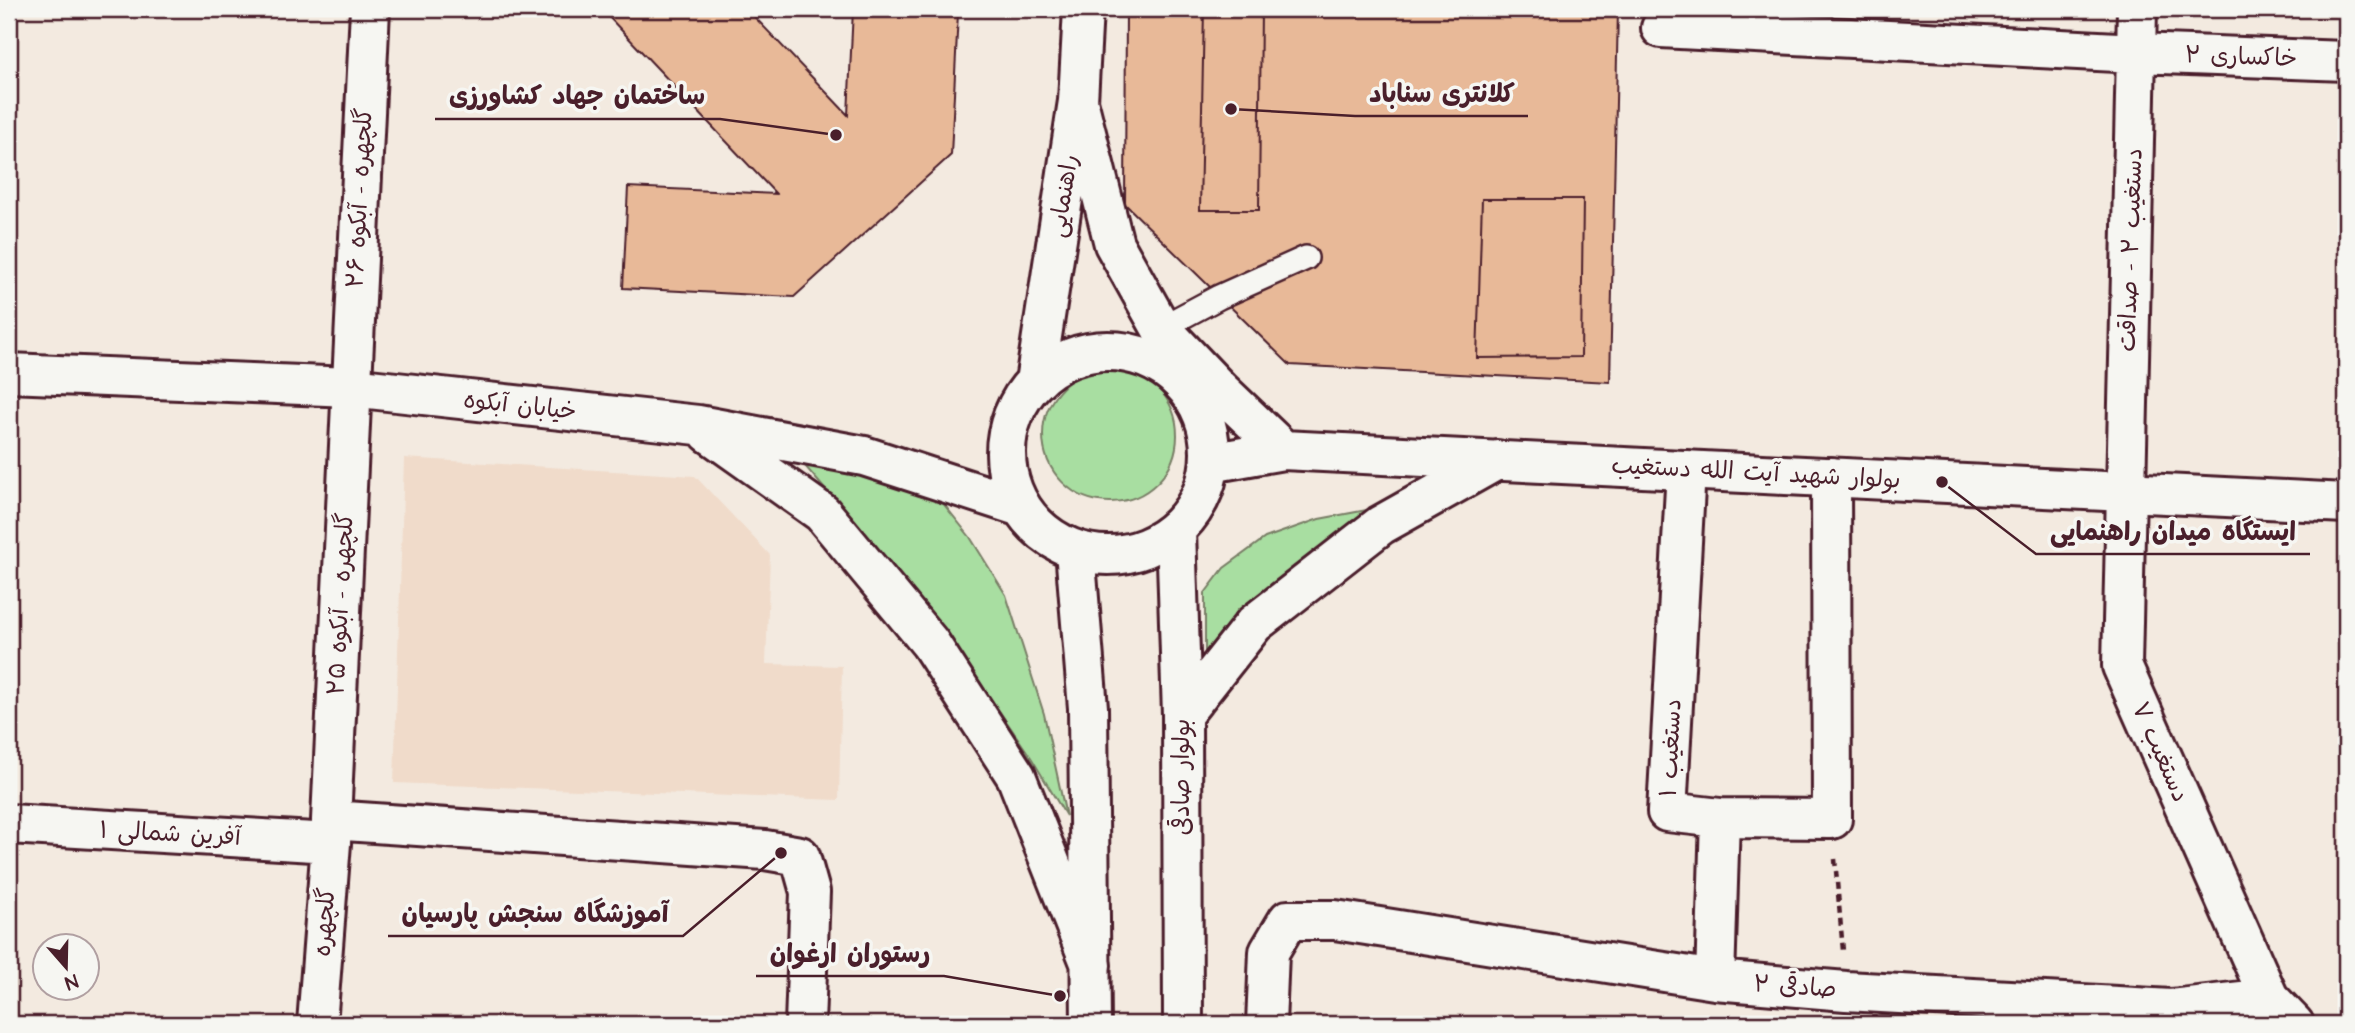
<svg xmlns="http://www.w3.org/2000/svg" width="2355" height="1033" viewBox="0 0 2355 1033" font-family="'Architects Daughter','Playpen Sans Arabic',sans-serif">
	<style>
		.built { fill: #f0dbca }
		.green { fill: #a8dea1; stroke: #797e66; stroke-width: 2 }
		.building { fill: #e8b998; stroke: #4a1f2b; stroke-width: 2 }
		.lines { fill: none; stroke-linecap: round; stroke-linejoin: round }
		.service-casing { stroke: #4a1f2b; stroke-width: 28 }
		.minor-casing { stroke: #4a1f2b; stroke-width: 44 }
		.secondary-casing { stroke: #4a1f2b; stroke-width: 44 }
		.path { stroke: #4a1f2b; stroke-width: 4.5; stroke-dasharray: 7 5; stroke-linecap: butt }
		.service { stroke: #f6f6f2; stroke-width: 23 }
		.minor { stroke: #f6f6f2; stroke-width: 38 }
		.secondary { stroke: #f6f6f2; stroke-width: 38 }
		.labels { text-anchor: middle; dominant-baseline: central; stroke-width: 7; stroke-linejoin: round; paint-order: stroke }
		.street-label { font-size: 24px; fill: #4a1f2b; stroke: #f6f6f2 }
		.leader { fill: none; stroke: #4a1f2b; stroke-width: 2.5 }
		.callout-dot { fill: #4a1f2b; stroke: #f6f6f2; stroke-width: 2.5 }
		.callout-label { font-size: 26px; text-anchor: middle; font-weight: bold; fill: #4a1f2b; stroke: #f6f6f2; stroke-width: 7; stroke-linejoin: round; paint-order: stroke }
	</style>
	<rect width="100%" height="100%" fill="#f3eae0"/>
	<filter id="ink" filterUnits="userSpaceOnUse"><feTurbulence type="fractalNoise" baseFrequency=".0143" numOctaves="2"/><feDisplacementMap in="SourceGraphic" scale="14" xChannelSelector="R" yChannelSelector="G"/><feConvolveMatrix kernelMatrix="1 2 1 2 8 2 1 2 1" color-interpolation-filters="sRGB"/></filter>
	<g filter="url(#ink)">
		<path class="built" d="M404 458 695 476 770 555 766 664 842 666 839 800 394 783Z"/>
		<path class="green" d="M1043 435a67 67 0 1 1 134 0a67 67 0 1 1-134 0Z
			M794 453 934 492 970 537 1006 595 1044 714 1066 816 1032 759 940 624Z
			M1383 507 1205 658V593L1224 568 1265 538 1319 519Z"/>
		<path class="building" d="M614 9H747L848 115 853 9 958 13 951 155 794 297 623 288 628 187 776 194 607 15Z
			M1126 9H1618L1610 382 1290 365 1125 204Z
			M1204 9H1261L1259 210H1200Z
			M1482 199H1583L1581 357 1477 358Z"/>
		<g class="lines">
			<g class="service-casing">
				<path id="service" d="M1161 328 1219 297 1306 258"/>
			</g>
			<g class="minor-casing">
				<path id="minor" d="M2137 9 2122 666 2269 998 2294 1024
					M1661 28 2136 53 2346 61
					M1686 470 1667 812 1720 818 1832 819 1831 477
					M331 820 765 850 800 856 810 892 805 1024
					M9 824 331 843
					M1715 980 1720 818
					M317 1024 331 843V820L370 9
					M1266 1024 1269 952 1288 920H1335L1715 980 1846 991 2171 1009 2269 998"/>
			</g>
			<g class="secondary-casing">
				<path id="secondary" d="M1078 101 1114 244 1161 328 1220 390 1283 450
					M1006 453a102 102 0 1 1 204 0a102 102 0 1 1-204 0Z
					M9 373 351 387 698 425 864 456 1021 507
					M1035 382 1078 101 1083 9
					M709 433 822 513 930 643 1016 776 1091 965
					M1210 463 1283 450 2346 503
					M1176 530 1182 715 1183 1024
					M1075 550 1088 708 1091 1024
					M1182 715 1254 624 1381 525 1497 460"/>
			</g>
			<path class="path" d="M1835 859 1843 951"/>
			<use href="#service" class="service"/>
			<use href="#minor" class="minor"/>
			<use href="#secondary" class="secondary"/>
		</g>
	</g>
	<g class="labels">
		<g class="street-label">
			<text transform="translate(2241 57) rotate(2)">خاکساری ۲</text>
			<text transform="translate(1064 196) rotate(-81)">راهنمایی</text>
			<text transform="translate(360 198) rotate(-87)">گلچهره - آبکوه ۲۶</text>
			<text transform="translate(2131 250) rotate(-88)">دستغیب ۲ - صداقت</text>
			<text transform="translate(520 406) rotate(6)">خیابان آبکوه</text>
			<text transform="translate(1756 473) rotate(3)">بولوار شهید آیت الله دستغیب</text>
			<text transform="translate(341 604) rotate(-87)">گلچهره - آبکوه ۲۵</text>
			<text transform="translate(1671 748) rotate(-87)">دستغیب ۱</text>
			<text transform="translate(2160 752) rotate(66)">دستغیب ۷</text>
			<text transform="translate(1182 777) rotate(-90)">بولوار صادقی</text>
			<text transform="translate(170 834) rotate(3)">آفرين شمالى ١</text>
			<text transform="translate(325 922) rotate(-86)">گلچهره</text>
			<text transform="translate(1795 987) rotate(4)">صادقی ۲</text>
		</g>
	</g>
	<path class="leader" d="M1231 109L1355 116H1528M836 135L720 119H435M1942 482L2036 554H2310M781 853L683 936H388M1060 996L944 976H756"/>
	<g class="callout-dot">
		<circle cx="1231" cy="109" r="7"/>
		<circle cx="836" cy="135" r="7"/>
		<circle cx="1942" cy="482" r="7"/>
		<circle cx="781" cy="853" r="7"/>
		<circle cx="1060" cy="996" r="7"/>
	</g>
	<g class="callout-label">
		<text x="1442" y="102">کلانتری سناباد</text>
		<text x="577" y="104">ساختمان جهاد کشاورزی</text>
		<text x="2173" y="540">ایستگاه میدان راهنمایی</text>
		<text x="535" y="922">آموزشگاه سنجش پارسیان</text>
		<text x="850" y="962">رستوران ارغوان</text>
	</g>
	<rect width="2355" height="1033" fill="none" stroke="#f6f6f2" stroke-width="35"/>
	<rect x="18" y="18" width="2320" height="998" fill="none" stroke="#4a1f2b" stroke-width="2.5" filter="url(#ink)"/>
	<g transform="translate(66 967) rotate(160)"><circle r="33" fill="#f6f6f2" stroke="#b1a0a2" stroke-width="2"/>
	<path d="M0-5L12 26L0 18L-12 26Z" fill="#4a1f2b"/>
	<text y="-10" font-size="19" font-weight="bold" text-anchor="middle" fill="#4a1f2b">N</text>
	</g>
</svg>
